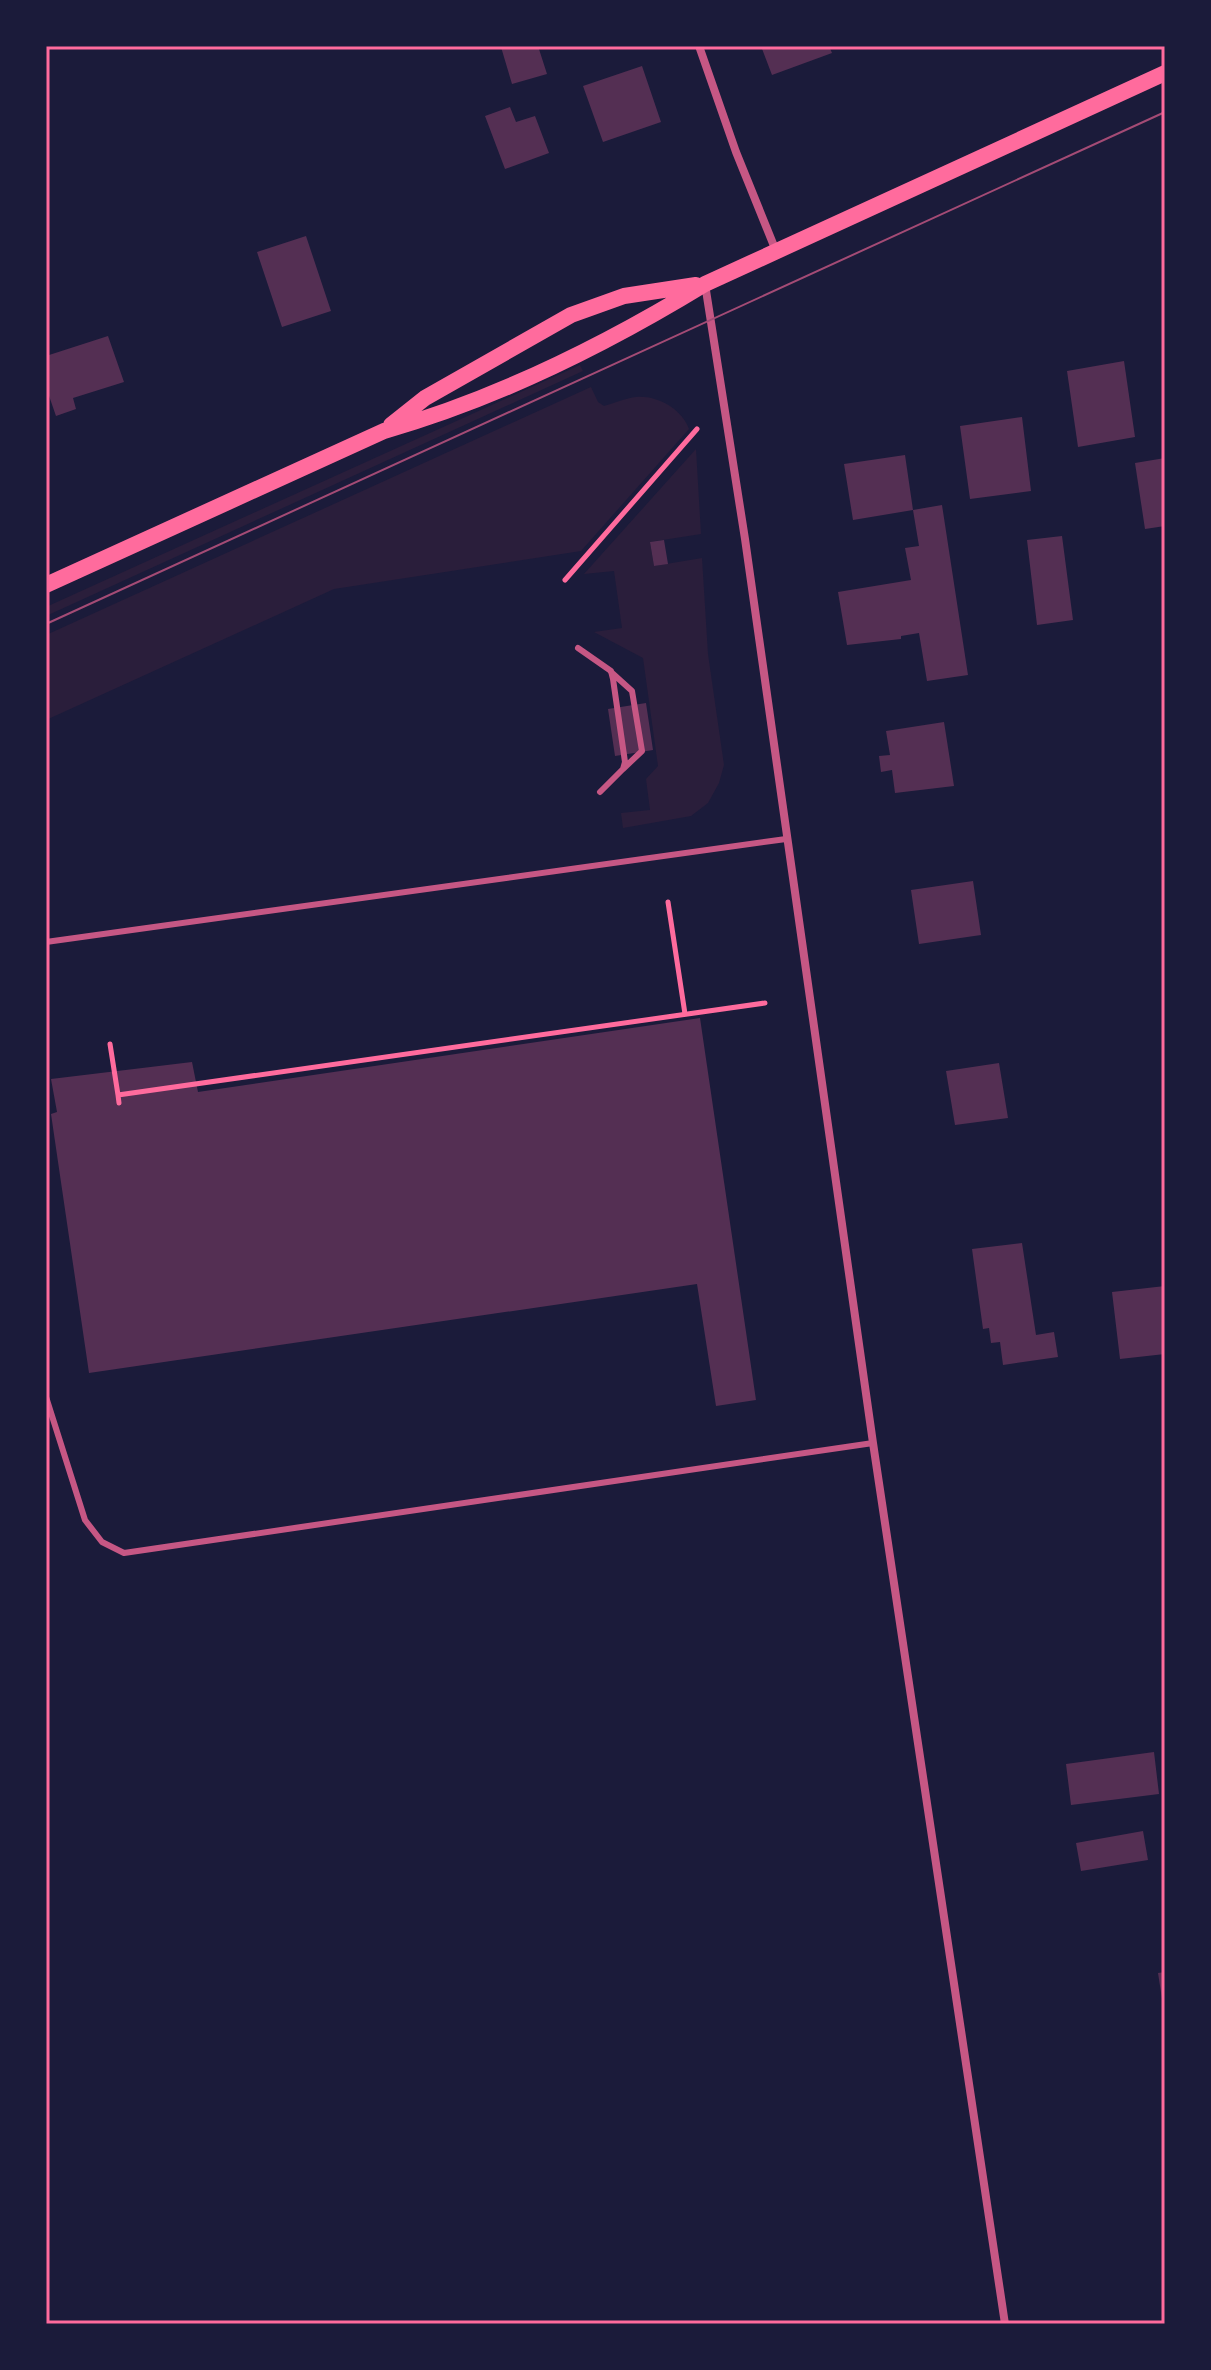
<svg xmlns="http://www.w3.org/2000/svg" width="1211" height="2370" viewBox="0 0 1211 2370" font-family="Karla,sans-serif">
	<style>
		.green { fill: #2a1e3b }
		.building { fill: #542f53 }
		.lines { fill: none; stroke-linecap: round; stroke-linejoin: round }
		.path { stroke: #ff6b9d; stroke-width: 5 }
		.service { stroke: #c65784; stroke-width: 6 }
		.minor { stroke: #c65784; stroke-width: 8 }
		.secondary { stroke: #ff6b9d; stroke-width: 16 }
		.tram { stroke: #a44b75; stroke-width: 2 }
		.neatline { fill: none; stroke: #ff6b9d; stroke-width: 3 }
	</style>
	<rect width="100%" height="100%" fill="#1b1b3a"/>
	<path class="green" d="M580 365 583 371 46 616V607Z
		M591 387 598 402 604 406C615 403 626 398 636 397 657 395 682 409 689 429L581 551 334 589 46 720V635Z
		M696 449 701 534 650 542 654 566 702 558 708 654 724 765 719 783 708 803 691 816 623 828 621 813 650 810 646 779 658 766 643 658 594 632 622 628 614 571 584 574Z"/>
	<path class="building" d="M538 46 547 74 512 84 501 47Z
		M761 46H829L832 53 772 75Z
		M642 66 661 122 603 142 583 86Z
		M510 107 516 122 535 116 549 153 505 169 485 116Z
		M306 236 331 311 282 327 257 252Z
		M108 336 124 382 73 398 76 409 56 416 46 387V356Z
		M1124 361 1135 437 1078 447 1067 371Z
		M1022 417 1031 491 970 499 960 426Z
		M905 455 913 510 853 520 844 464Z
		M1165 458V526L1145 529 1135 463Z
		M942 505 968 675 927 681 919 633 901 636V639L847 645 838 592 911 580 905 548 919 546 913 510Z
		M1062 536 1073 620 1037 625 1027 540Z
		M664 540 668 564 654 566 650 542Z
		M646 703 653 750 615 756 608 709Z
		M944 722 954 786 895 793 892 770 881 772 879 756 890 755 886 731Z
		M973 881 981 935 919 944 911 890Z
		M700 1018 756 1400 716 1406 697 1284 89 1373 51 1114 57 1112 51 1079 192 1062 198 1092Z
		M999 1063 1008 1118 955 1125 946 1071Z
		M1022 1243 1036 1335 1054 1332 1058 1357 1003 1365 1000 1342 991 1343 989 1328 983 1329 972 1249Z
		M1165 1286V1354L1120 1359 1112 1292Z
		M1154 1752 1159 1794 1071 1805 1066 1764Z
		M1143 1831 1148 1860 1081 1871 1076 1843Z
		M1165 1972V2005H1163L1158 1973Z"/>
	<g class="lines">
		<path class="path" d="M565 580 697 429
			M668 902 685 1014
			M110 1044 118 1095
			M119 1103 118 1095 765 1003"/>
		<path class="service" d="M578 648 611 671 613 679 625 762 623 769 600 792
			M611 672 632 691 642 751 623 769
			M46 942 786 839
			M46 1397 85 1520 102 1542 124 1553 873 1443"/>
		<path class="minor" d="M699 46 736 152 776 251
			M705 284 745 539 873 1443 1005 2324"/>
		<path class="secondary" d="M391 425 425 398 571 315 624 296 696 285
			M46 585 384 431C497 399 605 345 705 284L1165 73"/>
		<path class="tram" d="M46 624 1165 112"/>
	</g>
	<rect width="1211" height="2370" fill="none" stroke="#1b1b3a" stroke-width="96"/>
	<rect x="48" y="48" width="1115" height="2274" class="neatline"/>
</svg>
